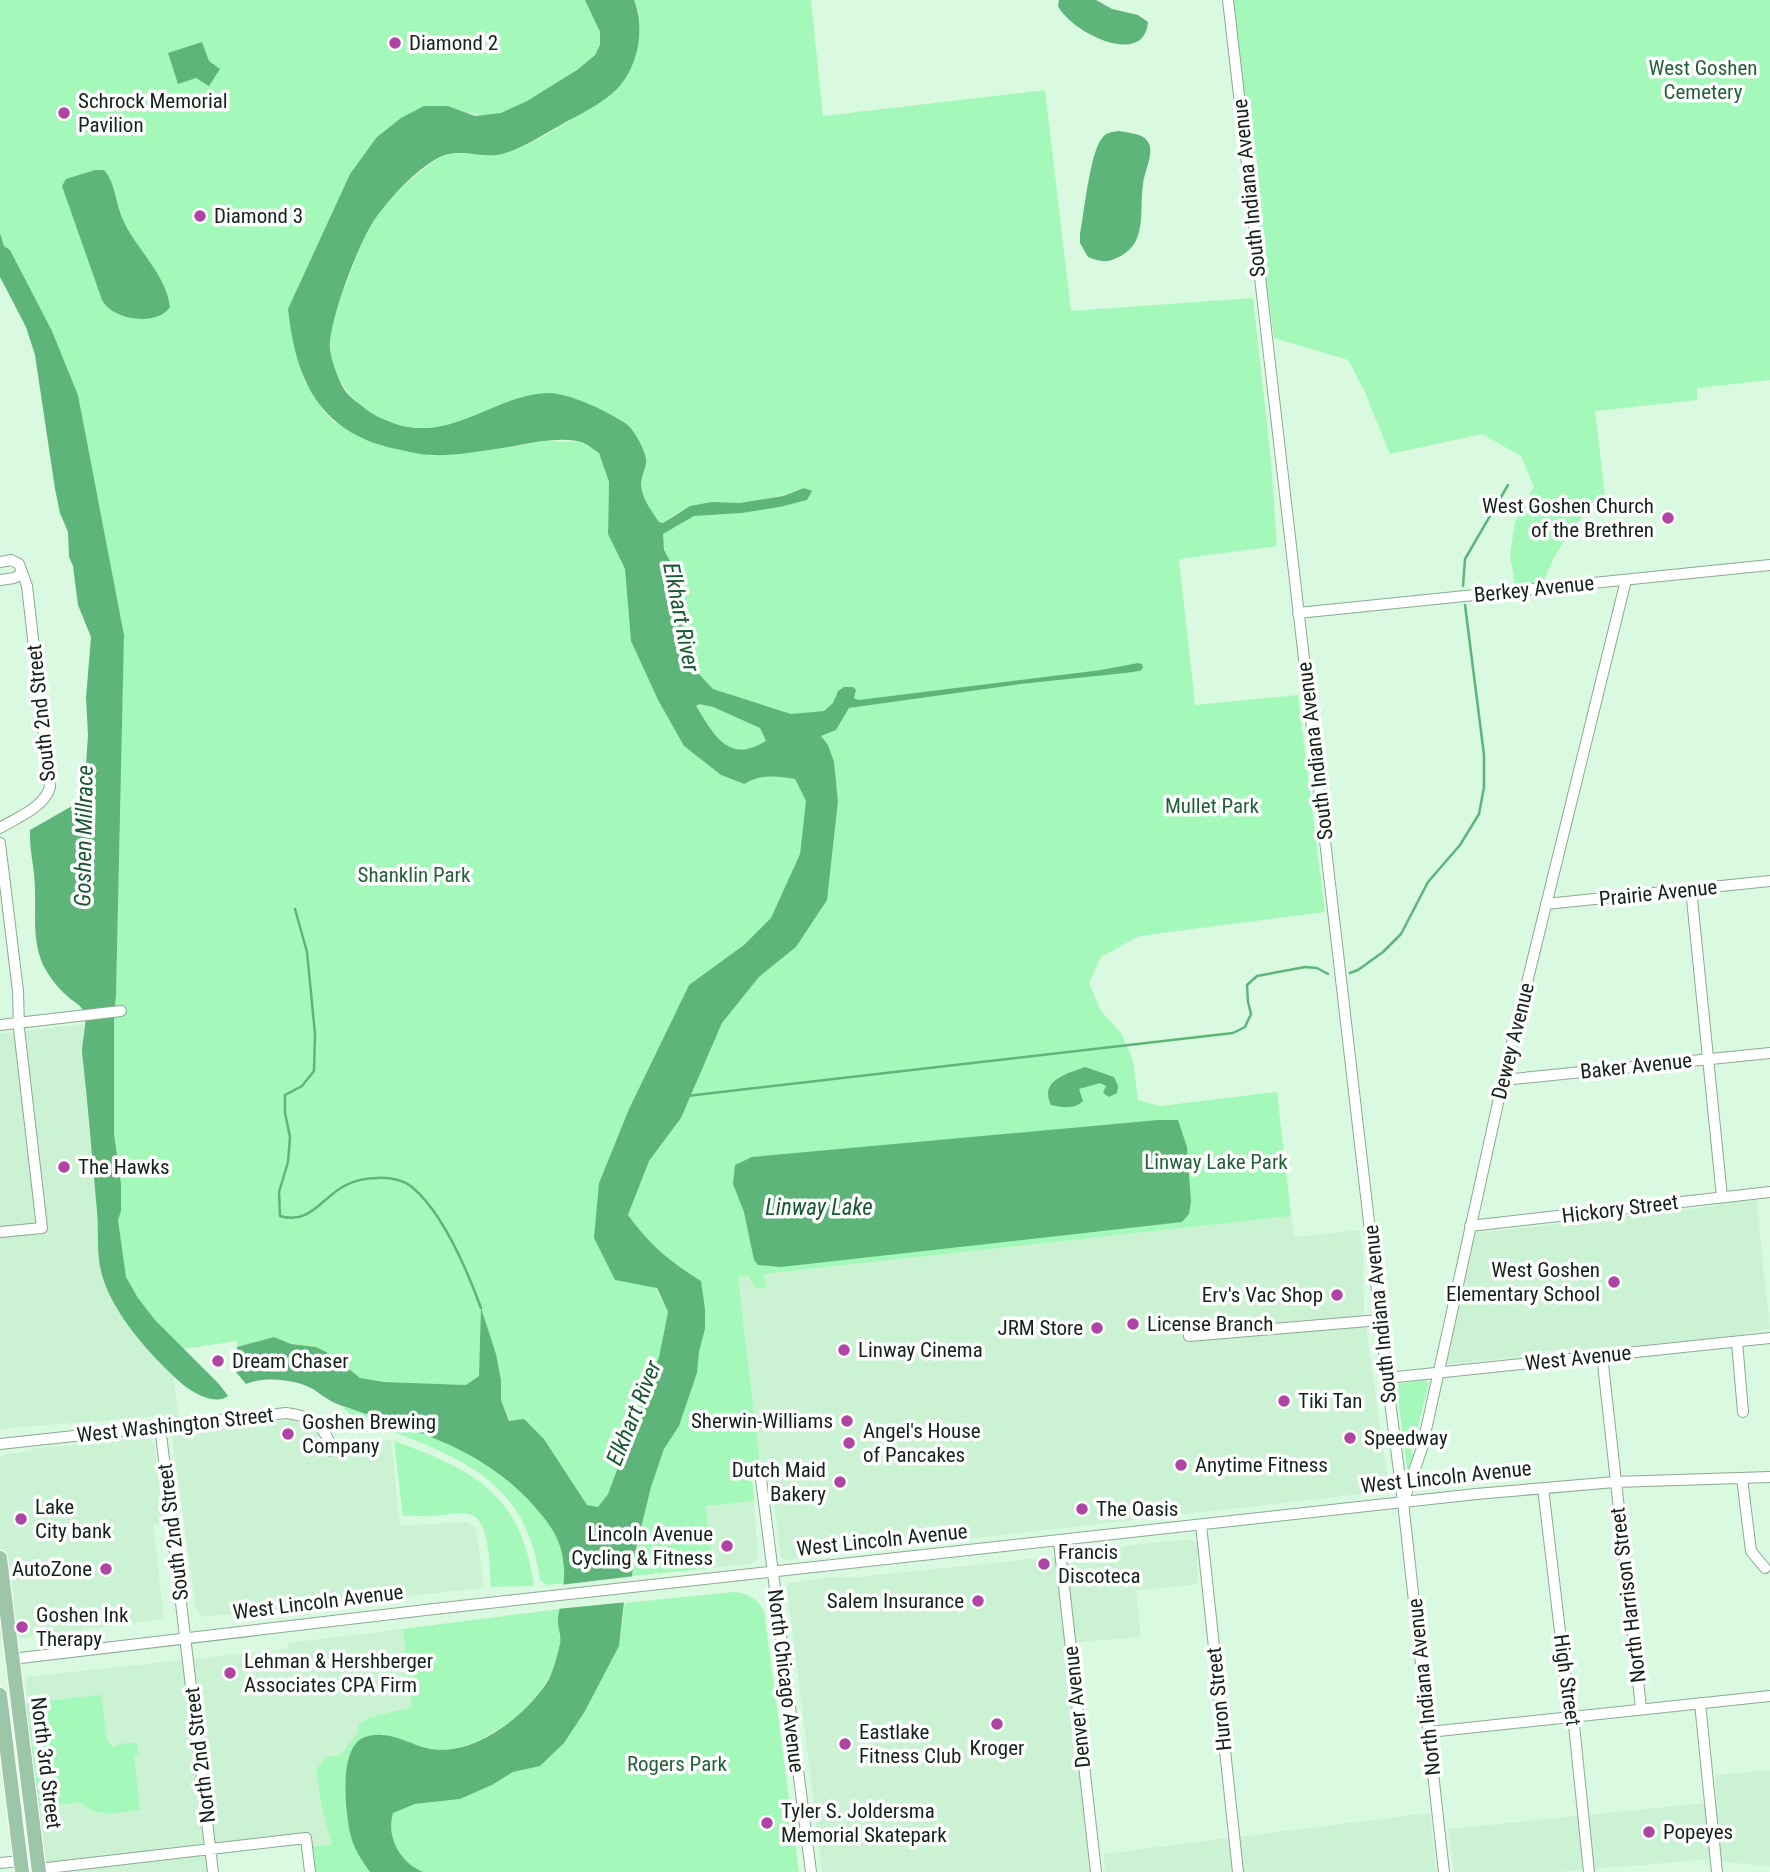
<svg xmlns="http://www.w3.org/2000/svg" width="1770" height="1872" viewBox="0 0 1770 1872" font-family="'Roboto Condensed',sans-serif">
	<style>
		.built { fill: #caf2d3 }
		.green { fill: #a4f8ba }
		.water { fill: #5eb579; fill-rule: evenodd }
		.pier { fill: #d9fae0 }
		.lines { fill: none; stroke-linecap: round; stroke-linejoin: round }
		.stream { stroke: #5eb579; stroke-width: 2.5 }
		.minor-casing { stroke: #8baa92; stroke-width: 12 }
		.major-casing { stroke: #fff; stroke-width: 16 }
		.minor { stroke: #fff; stroke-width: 10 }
		.major { stroke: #9dc5a8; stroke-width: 14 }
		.poi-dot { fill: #b044a4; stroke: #fff; stroke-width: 2.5 }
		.labels { text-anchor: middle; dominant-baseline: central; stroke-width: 7; stroke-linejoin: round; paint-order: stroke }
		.poi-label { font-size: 21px; fill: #162219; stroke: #fff; text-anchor: start }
		.park-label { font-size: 21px; fill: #236138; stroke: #fff }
		.street-label { font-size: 21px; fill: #162219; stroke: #fff }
		.water-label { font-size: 23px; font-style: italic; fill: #195830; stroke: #fff }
	</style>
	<rect width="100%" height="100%" fill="#d9fae0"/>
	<path class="built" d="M84 1024 82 1052 102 1275 109 1292 137 1337 173 1376 181 1432 291 1419 317 1434 318 1442 310 1446V1449L391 1440 400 1526 465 1522 471 1524 476 1529 484 1588 204 1617 199 1613 196 1608 169 1415 0 1429V1034Z
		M1756 1197 1770 1329 1729 1336 1615 1348 1579 1351 1573 1348 1540 1352 1533 1356 1446 1364 1473 1237 1476 1233 1715 1206 1729 1200Z
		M1291 1216 1294 1237 1359 1230 1363 1254 1364 1314 1388 1482 1378 1492 786 1560 781 1558 769 1465H760L738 1277Z
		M147 1436 154 1444 165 1523 153 1525 164 1619 21 1638 19 1636 0 1637V1458L3 1455 30 1451 33 1448 78 1445Z
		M754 1501 758 1559 751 1564 713 1568 706 1506Z
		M1189 1539 1196 1542 1200 1552 1197 1556 1198 1584 1136 1591 1141 1637 1065 1643 1091 1872H822L787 1588 790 1583 829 1577H857L1051 1557 1107 1548Z
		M403 1629 412 1707 358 1734 341 1755 316 1770 322 1808 333 1846 307 1847 306 1838 39 1869 40 1846 25 1677 287 1649 288 1643Z
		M1770 1770V1866L1701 1860 1556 1872H1454L1448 1829 1717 1802 1715 1775Z
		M1430 1813 1436 1872H1105L1104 1854Z
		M209 1851 212 1872H36Z"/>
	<path class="green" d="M0 0H585C591 13 604 31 600 46 595 64 520 107 501 113 482 118 467 113 448 106L350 174 288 310 291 332 305 382 315 395 323 411 335 423 431 456 498 449 548 441 580 442 599 453 609 482 608 534 625 569 631 641 658 700 684 746 721 775 743 784C761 774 775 776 795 779L806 801 800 854 771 919 744 945 689 985 629 1109 599 1183 668 1312 659 1357 608 1494 598 1507 587 1505 544 1439 524 1420 510 1421 501 1400V1380L496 1355 479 1376 466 1385 384 1382 360 1378 316 1347 291 1344 274 1337 237 1347V1341L183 1349 155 1320 138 1298 126 1277 118 1220 114 1134V1013L116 996 124 635 78 395 52 331 10 250 4 246 0 233Z
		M634 0H811L823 116 1045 90 1071 311 1253 298 1271 461 1277 546 1179 559 1195 705 1298 695 1325 912 1139 936 1101 957 1089 983 1101 1011 1121 1033 1133 1060 1138 1100 1160 1106 1277 1092 1291 1216 763 1274 767 1287 755 1288 749 1276 738 1277 760 1465 751 1467 754 1501 706 1506 713 1568 632 1576 634 1557 651 1487 664 1449 679 1426 697 1373 699 1352 705 1329V1309L701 1281C668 1260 651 1246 628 1215L649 1161 681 1118 722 1023 759 977 796 947 838 801 834 762 820 736 836 730 849 708 1021 684 1140 671 1138 663 1101 670 858 700 838 691 833 703 824 711 791 714 713 689 698 673 691 641 682 623 678 575 664 550 662 534 694 516 742 513 780 507 807 500 804 488C784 495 762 502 740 503 705 505 692 499 663 523L659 522C651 510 642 499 641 484 640 464 644 441 627 425 617 415 597 408 584 404 573 401 556 392 544 394 489 400 449 442 392 423 351 409 322 367 332 324 336 307 344 290 350 274 357 256 363 237 374 221 389 198 416 173 438 159 456 147 480 158 500 154 523 150 561 127 581 113 591 106 630 30 639 13Z
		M1228 0H1770V380L1697 388V400L1595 411 1605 496C1581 513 1550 556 1543 585L1515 587 1510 554 1515 522 1534 487 1521 456 1482 434 1390 454 1364 390 1348 360 1274 338Z
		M699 704 713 707 760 728 766 741C761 743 756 747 750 748 723 757 707 723 696 705Z
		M1425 1380 1429 1383 1411 1453 1417 1455 1408 1475 1396 1384Z
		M341 1406C411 1427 483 1450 534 1506 543 1516 553 1527 558 1540 564 1554 563 1568 563 1583L547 1585 540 1580C525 1466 439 1453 350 1414Z
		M394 1441C475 1470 521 1494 534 1586L491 1587C489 1569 491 1517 468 1514 458 1512 446 1515 435 1516 424 1517 414 1515 403 1516Z
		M734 1592C747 1593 759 1599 764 1612L799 1872H423C399 1862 386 1838 393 1813L415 1804 460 1799 492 1785 513 1772 540 1766 585 1711 619 1646 625 1603Z
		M560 1609C558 1622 562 1629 561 1641 557 1691 498 1741 451 1749 431 1753 403 1739 383 1734L352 1748C338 1793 344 1833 370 1872H310L307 1847 332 1845 322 1808 316 1770 326 1757 341 1755 357 1734 359 1725 368 1718 412 1707 403 1629Z
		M101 1695 107 1740 112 1747 125 1743H137L138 1753 134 1758 140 1810C118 1812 97 1819 80 1802L37 1807 25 1703Z"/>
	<path class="water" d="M585 0H634C645 28 639 66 617 89 602 104 578 115 559 126 542 135 522 149 502 154 482 159 459 147 440 157 415 170 391 197 375 219 360 240 328 322 330 348 331 360 339 382 346 392 350 397 357 402 362 406 372 415 386 421 399 425 453 440 494 396 546 393 567 392 608 411 625 423 634 429 644 448 646 459 647 467 641 476 641 484 642 499 651 510 659 522L663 523 690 506 712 502 740 503 783 496 804 488 812 491 807 500 780 507 742 513 694 516 663 534 664 550 678 575 682 623 691 641 698 673 713 689 791 714 824 711 833 703 838 691 844 687H853L856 690 854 698 858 700 1101 670 1138 663 1142 664 1143 668 1140 671 1125 673 1021 684 849 708 836 730 821 736 828 745 834 762 838 801 827 900 796 947 759 977 722 1023 681 1118 649 1161 628 1215C651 1246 668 1260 701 1281L705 1309V1329L699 1352 697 1373 679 1426 664 1449 651 1487 634 1557 632 1576 625 1593 619 1646 585 1711 564 1743 540 1766 513 1772 492 1785 460 1799 415 1804 393 1813C386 1838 400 1862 423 1872H370C363 1862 356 1852 352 1840 345 1818 337 1746 365 1737 390 1729 409 1745 431 1749 475 1756 523 1717 546 1684 553 1673 557 1657 560 1644 562 1635 557 1627 558 1618 561 1599 566 1580 563 1561 561 1538 548 1522 534 1506 479 1445 413 1431 340 1405 329 1401 322 1395 313 1389 295 1379 265 1376 246 1384L236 1372 237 1347 274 1337 291 1344 316 1347 330 1354 360 1378 384 1382 466 1385 479 1376 481 1308 496 1354 501 1380V1400L509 1421 524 1419 544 1439 587 1505 598 1507 608 1494 659 1357 668 1312 657 1288 615 1280 594 1238 599 1183 629 1109 689 985 744 945 771 918 800 854 806 801 795 779C775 776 761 774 744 784L721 775 684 746 658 700 631 641 625 569 608 534 609 482 599 453C594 450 587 444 581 442 557 435 521 446 496 449 475 452 453 456 432 455 422 455 411 452 401 450 322 435 296 384 288 309L350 174 377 137 401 118 424 106H448L475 116 501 113 527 101 577 70 595 55 600 45V32ZM699 704 713 707 760 728 766 741C761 743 756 747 750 748 723 757 708 724 696 706Z
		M1059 0H1096L1112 9 1138 15 1148 22C1144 69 1071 32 1058 6Z
		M202 42 209 61 220 69 209 86 196 78 178 84 168 53Z
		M1119 131C1128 133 1143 133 1148 142 1155 153 1144 172 1143 184 1139 210 1148 243 1119 257 1107 263 1100 262 1088 257L1080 243V234C1084 214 1090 150 1103 137 1107 132 1113 132 1119 131Z
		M95 170H104C115 181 116 205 123 220 136 249 166 274 170 307 157 327 112 320 102 300L62 186 66 179Z
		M0 233 4 246 10 250 52 331 78 395 124 635 116 996 114 1013V1134L121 1185V1211L118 1220 126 1277 138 1298 155 1320 219 1384 228 1396C214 1406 191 1392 180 1382 151 1356 113 1314 102 1275 96 1254 99 1233 97 1212 92 1158 88 1105 82 1052 82 1043 87 1019 85 1014 83 1006 72 1001 66 995 57 987 49 976 43 965 32 939 36 917 35 890 35 869 29 850 30 830L72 806 84 794 88 735 86 698 91 637 78 605 73 566 69 557 68 532 60 513 55 489 35 355 26 327 0 277Z
		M1085 1067 1114 1077 1118 1086 1117 1093 1109 1097 1103 1093 1106 1086 1100 1083 1079 1089 1083 1101C1074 1110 1062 1107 1051 1105 1039 1080 1067 1074 1085 1067Z
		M1158 1120H1178L1187 1147 1191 1202 1189 1214 1182 1222 781 1267 758 1265 754 1260 744 1212 733 1184 735 1165 752 1157Z"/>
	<path class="pier" d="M635 1576 628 1602 557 1609 560 1585Z"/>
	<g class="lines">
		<path class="stream" d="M1463 586 1465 559 1508 485
			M295 909 307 952 315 1034 314 1071 302 1086 285 1095V1113L290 1137 288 1162 279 1192 280 1216C309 1225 321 1199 344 1186 361 1176 396 1174 412 1187 443 1213 467 1270 481 1308
			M1350 973 1358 970 1383 952 1401 934 1428 882 1460 845 1479 814 1484 787V755L1465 605
			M687 1096 1233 1033 1245 1027 1251 1014 1248 1002 1247 985 1257 976 1305 967 1317 968 1328 974"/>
		<g class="minor-casing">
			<path id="minor" d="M1228 0 1387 1378 1403 1502 1444 1872
				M0 562 11 560 19 564 27 586 50 787C45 807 16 818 0 828
				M0 580 14 578 21 574
				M1298 613 1770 565
				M0 843 18 991 19 1029 42 1228 0 1232
				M1691 889 1722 1197
				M1546 904 1770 881
				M0 1025 121 1011
				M1503 1080 1770 1053
				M1470 1226 1770 1192
				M1189 1336 1380 1320
				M1737 1342 1743 1412
				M1602 1355 1641 1708
				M1387 1378 1770 1338
				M160 1426 213 1872
				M0 1444 286 1413C309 1415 328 1427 331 1451
				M760 1471 811 1872
				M1742 1478 1751 1551 1765 1568
				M1543 1488 1569 1707 1573 1715 1589 1872
				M1404 1500 1422 1448 1503 1080 1626 580
				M1201 1525 1238 1872
				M1059 1542 1096 1872
				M12 1659 434 1609 1476 1494 1615 1482 1770 1477
				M1700 1703 1717 1872
				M1429 1732 1770 1696
				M0 1863 21 1861
				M39 1869 306 1838 310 1872"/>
		</g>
		<g class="major-casing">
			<path id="major" d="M0 1558 39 1872
				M0 1695 22 1872"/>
		</g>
		<use href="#minor" class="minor"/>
		<use href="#major" class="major"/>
	</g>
	<g class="poi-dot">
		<circle cx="395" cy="43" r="7"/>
		<circle cx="64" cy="113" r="7"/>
		<circle cx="200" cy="216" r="7"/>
		<circle cx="1668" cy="518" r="7"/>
		<circle cx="64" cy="1167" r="7"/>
		<circle cx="1614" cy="1282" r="7"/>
		<circle cx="1337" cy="1295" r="7"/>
		<circle cx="1133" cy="1324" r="7"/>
		<circle cx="1097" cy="1328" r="7"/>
		<circle cx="844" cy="1350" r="7"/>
		<circle cx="218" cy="1361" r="7"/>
		<circle cx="1284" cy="1401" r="7"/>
		<circle cx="847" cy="1421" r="7"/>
		<circle cx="288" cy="1434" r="7"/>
		<circle cx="1350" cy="1438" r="7"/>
		<circle cx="849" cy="1443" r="7"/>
		<circle cx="1181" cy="1465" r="7"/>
		<circle cx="840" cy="1482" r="7"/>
		<circle cx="1082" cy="1509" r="7"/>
		<circle cx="21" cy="1519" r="7"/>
		<circle cx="727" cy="1546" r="7"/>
		<circle cx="1044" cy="1564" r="7"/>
		<circle cx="106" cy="1569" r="7"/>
		<circle cx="978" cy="1601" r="7"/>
		<circle cx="22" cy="1627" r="7"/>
		<circle cx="230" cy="1673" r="7"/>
		<circle cx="997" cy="1724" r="7"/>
		<circle cx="845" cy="1744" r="7"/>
		<circle cx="767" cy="1823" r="7"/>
		<circle cx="1649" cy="1832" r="7"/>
	</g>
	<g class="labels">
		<g class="poi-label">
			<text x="409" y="43">Diamond 2</text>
			<text x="78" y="101">Schrock Memorial<tspan x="78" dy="24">Pavilion</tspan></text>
			<text x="214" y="216">Diamond 3</text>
			<text x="1654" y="506" text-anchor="end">West Goshen Church<tspan x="1654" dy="24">of the Brethren</tspan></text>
			<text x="78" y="1167">The Hawks</text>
			<text x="1600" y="1270" text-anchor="end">West Goshen<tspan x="1600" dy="24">Elementary School</tspan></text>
			<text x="1323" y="1295" text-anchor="end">Erv's Vac Shop</text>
			<text x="1147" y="1324">License Branch</text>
			<text x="1083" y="1328" text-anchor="end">JRM Store</text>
			<text x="858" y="1350">Linway Cinema</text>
			<text x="232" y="1361">Dream Chaser</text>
			<text x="1298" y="1401">Tiki Tan</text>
			<text x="833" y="1421" text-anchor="end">Sherwin-Williams</text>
			<text x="302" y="1422">Goshen Brewing<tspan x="302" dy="24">Company</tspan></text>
			<text x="863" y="1431">Angel's House<tspan x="863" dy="24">of Pancakes</tspan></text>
			<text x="1364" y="1438">Speedway</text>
			<text x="1195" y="1465">Anytime Fitness</text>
			<text x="826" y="1470" text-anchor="end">Dutch Maid<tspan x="826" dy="24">Bakery</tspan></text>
			<text x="35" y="1507">Lake<tspan x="35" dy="24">City bank</tspan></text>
			<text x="1096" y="1509">The Oasis</text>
			<text x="713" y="1534" text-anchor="end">Lincoln Avenue<tspan x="713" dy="24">Cycling &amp; Fitness</tspan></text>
			<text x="1058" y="1552">Francis<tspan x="1058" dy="24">Discoteca</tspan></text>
			<text x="92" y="1569" text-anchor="end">AutoZone</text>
			<text x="964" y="1601" text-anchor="end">Salem Insurance</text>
			<text x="36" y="1615">Goshen Ink<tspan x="36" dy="24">Therapy</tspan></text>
			<text x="244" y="1661">Lehman &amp; Hershberger<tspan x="244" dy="24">Associates CPA Firm</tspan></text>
			<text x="859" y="1732">Eastlake<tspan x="859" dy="24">Fitness Club</tspan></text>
			<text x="997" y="1748" text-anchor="middle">Kroger</text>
			<text x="781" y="1811">Tyler S. Joldersma<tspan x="781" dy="24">Memorial Skatepark</tspan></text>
			<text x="1663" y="1832">Popeyes</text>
		</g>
		<g class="park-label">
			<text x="1703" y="68">West Goshen<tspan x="1703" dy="24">Cemetery</tspan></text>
			<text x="1212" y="806">Mullet Park</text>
			<text x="414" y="875">Shanklin Park</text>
			<text x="1216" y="1162">Linway Lake Park</text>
			<text x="677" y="1764">Rogers Park</text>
		</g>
		<g class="street-label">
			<text transform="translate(1249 188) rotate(-96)">South Indiana Avenue</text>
			<text transform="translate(1534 589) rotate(-6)">Berkey Avenue</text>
			<text transform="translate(41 713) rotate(-96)">South 2nd Street</text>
			<text transform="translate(1315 751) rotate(-97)">South Indiana Avenue</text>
			<text transform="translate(1658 893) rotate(-6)">Prairie Avenue</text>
			<text transform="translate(1513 1041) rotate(-76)">Dewey Avenue</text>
			<text transform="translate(1636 1066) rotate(-6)">Baker Avenue</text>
			<text transform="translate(1620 1209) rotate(-7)">Hickory Street</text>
			<text transform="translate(1380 1314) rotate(-96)">South Indiana Avenue</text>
			<text transform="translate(1578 1358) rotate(-6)">West Avenue</text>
			<text transform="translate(175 1425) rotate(-6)">West Washington Street</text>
			<text transform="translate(1446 1477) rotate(-6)">West Lincoln Avenue</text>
			<text transform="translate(173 1532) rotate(-97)">South 2nd Street</text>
			<text transform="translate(882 1540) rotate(-6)">West Lincoln Avenue</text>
			<text transform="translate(1628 1595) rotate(-97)">North Harrison Street</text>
			<text transform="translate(318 1602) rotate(-7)">West Lincoln Avenue</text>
			<text transform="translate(1567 1680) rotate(82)">High Street</text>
			<text transform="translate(786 1681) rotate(83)">North Chicago Avenue</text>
			<text transform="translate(1424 1687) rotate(-96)">North Indiana Avenue</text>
			<text transform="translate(1219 1699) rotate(-96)">Huron Street</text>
			<text transform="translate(1077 1707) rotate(-96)">Denver Avenue</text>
			<text transform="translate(200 1755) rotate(-97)">North 2nd Street</text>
			<text transform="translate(46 1763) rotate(83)">North 3rd Street</text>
		</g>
		<g class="water-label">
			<text transform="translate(681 617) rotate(79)">Elkhart River</text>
			<text transform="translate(84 836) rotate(-89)">Goshen Millrace</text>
			<text x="819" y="1207">Linway Lake</text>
			<text transform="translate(634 1413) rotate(-68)">Elkhart River</text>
		</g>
	</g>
</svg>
